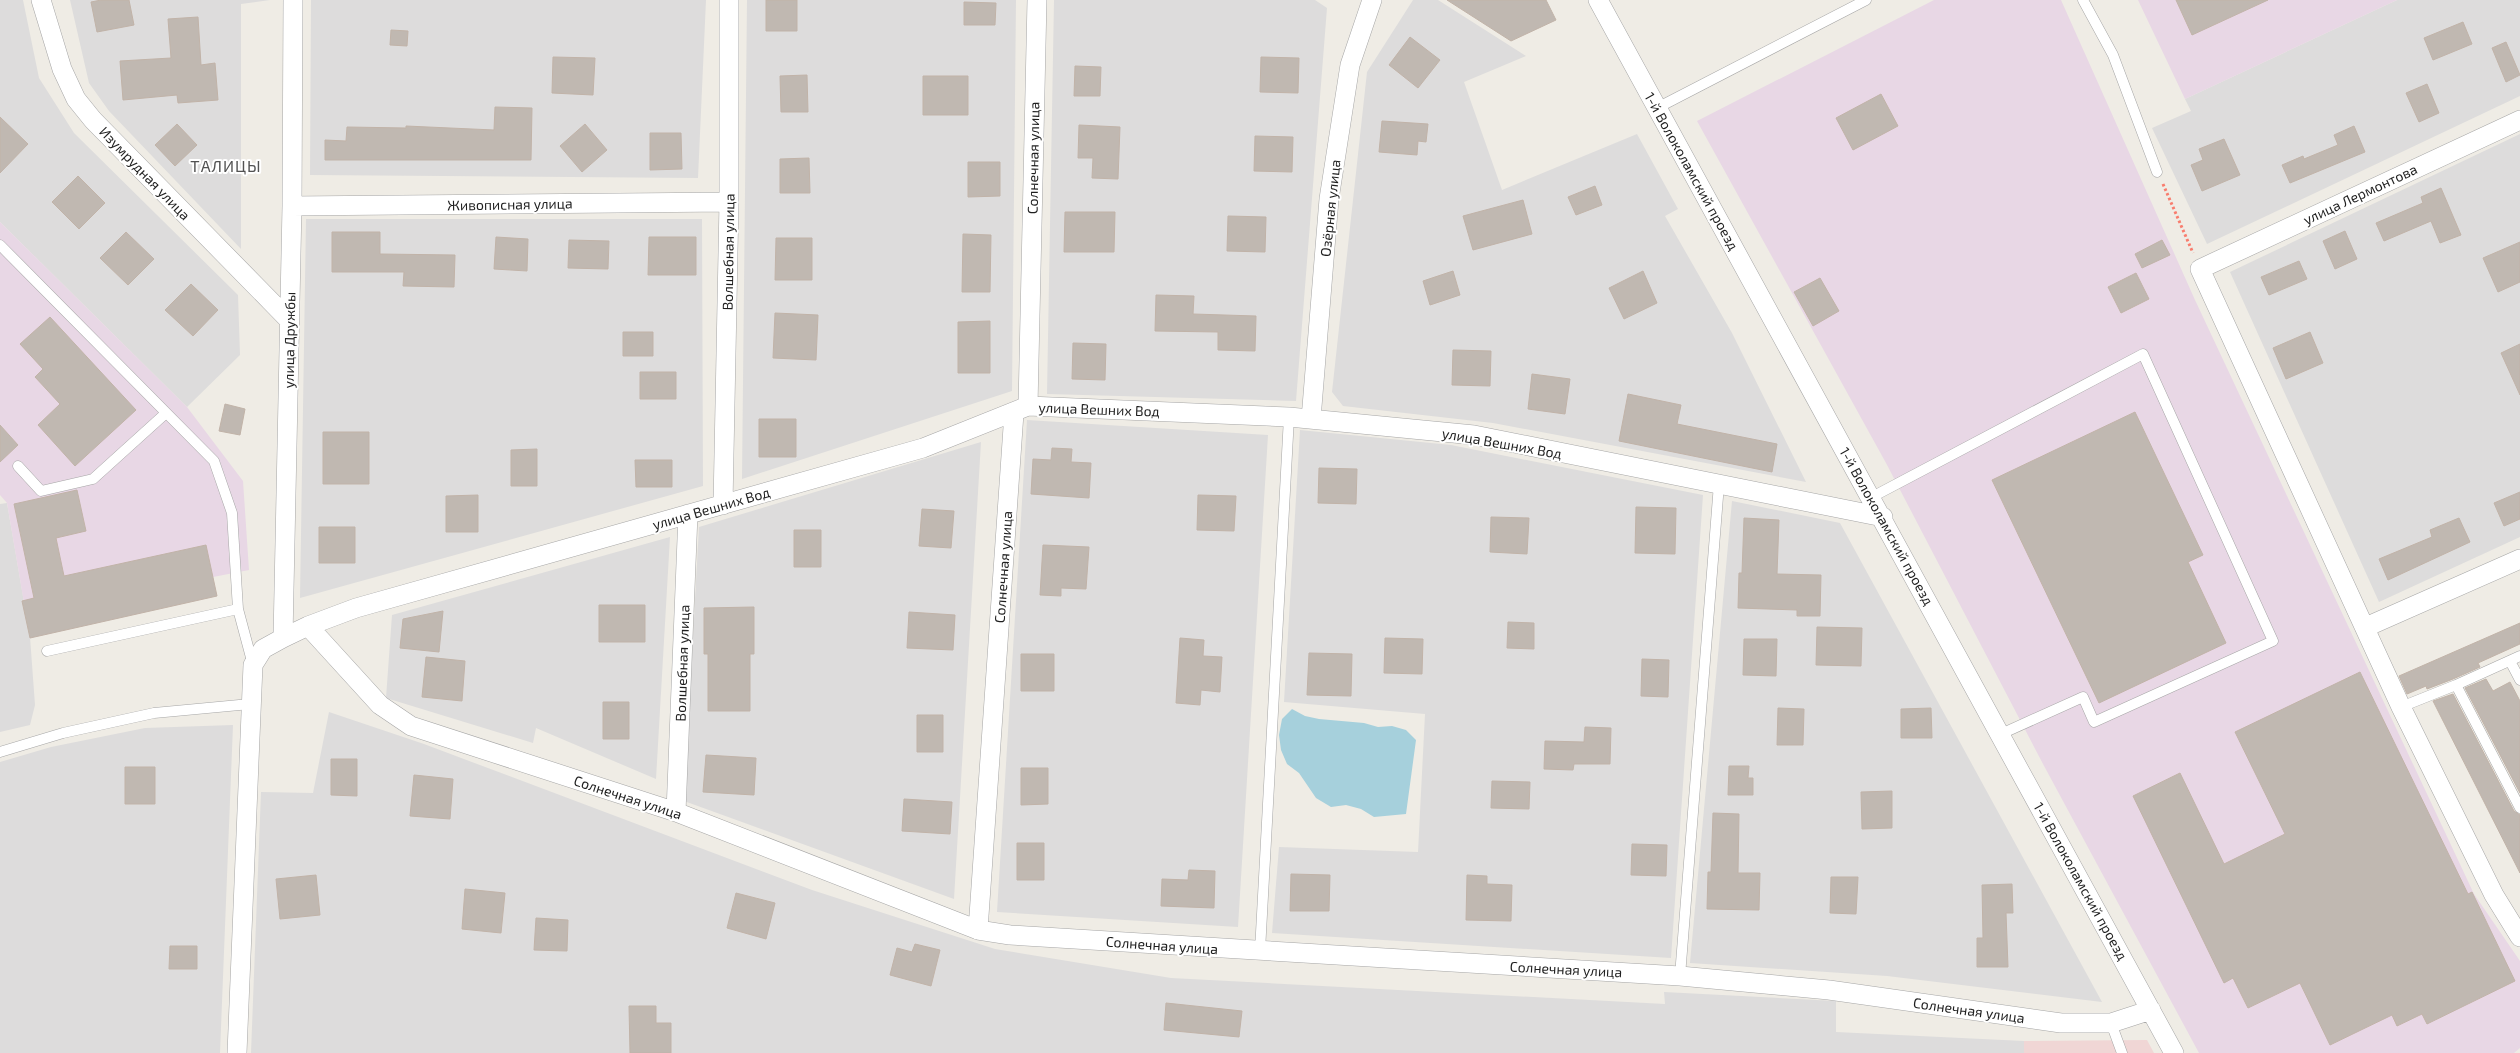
<svg xmlns="http://www.w3.org/2000/svg" width="2520" height="1053" viewBox="0 0 2520 1053" font-family="'Exo 2',sans-serif">
	<style>
		.residential { fill: #dddcdc }
		.commercial { fill: #f0d6d5 }
		.industrial { fill: #e8d7e5 }
		.water { fill: #a6d0dc }
		.building { fill: #c0b8b1; stroke: #c1b3a8 }
		.lines { fill: none; stroke-linecap: round; stroke-linejoin: round }
		.service-casing { stroke: #a6a6a6; stroke-width: 11 }
		.minor-casing { stroke: #a6a6a6; stroke-width: 20 }
		.path { stroke: #f87d6e; stroke-width: 3; stroke-dasharray: 2.5 2.5; stroke-linecap: butt }
		.service { stroke: #fff; stroke-width: 10 }
		.minor { stroke: #fff; stroke-width: 19 }
		.labels { text-anchor: middle; dominant-baseline: central; stroke-width: 4; stroke-linejoin: round; paint-order: stroke }
		.street-label { font-size: 14px; fill: #1f1f1f; stroke: #fff }
		.quarter-label { font-size: 16px; letter-spacing: 1px; fill: #525252; stroke: #fff }
	</style>
	<rect width="100%" height="100%" fill="#efece5"/>
	<path class="residential" d="M0 0H23L39 78 74 133 238 295 240 355 187 407 0 222Z
		M70 0H270L241 4V249L109 111 89 83Z
		M311 0H706L698 178 310 175Z
		M747 0H1016L1012 391 742 479Z
		M1054 0H1315L1327 8 1296 401 1047 394Z
		M1413 0H1438L1526 56 1464 82 1502 190 1637 134 1678 209 1665 216 1732 333 1806 482 1493 423 1343 406 1332 392 1367 72Z
		M2397 0H2520V96L2207 244 2152 128 2191 111 2185 99Z
		M2520 134V537L2379 602 2230 272Z
		M306 219H702L703 486 300 598Z
		M1027 420 1268 435 1238 927 997 912Z
		M1300 430 1451 445 1703 495 1671 958 1272 933 1279 847 1418 852 1425 714 1284 702Z
		M981 442 954 899 684 801 699 527Z
		M1732 501 1840 523 2102 1002 1887 976 1690 963Z
		M7 503 30 637 35 705 30 725 0 732V504Z
		M670 537 656 779 536 728 533 743 386 698 392 615Z
		M329 712 424 744 812 890 995 949 1171 978 1665 1004 1664 992 1836 1001V1032L2024 1041V1053H251L261 792 313 793Z
		M233 725 220 1053H0V762L51 747 145 728Z"/>
	<path class="commercial" d="M2147 1040 2154 1053H2024V1041Z"/>
	<path class="industrial" d="M1934 0H2061L2195 300 2474 894 2520 961V1048L2514 1053H2199L2043 764 1886 463 1697 121Z
		M2138 0H2397L2185 99Z
		M0 222 187 407 243 481 249 570 213 577 217 596 30 638 7 503 0 495Z"/>
	<path class="water" d="M1292 709 1305 716 1319 719 1364 723 1378 727 1392 726 1406 730 1416 740 1406 814 1374 817 1361 809 1346 805 1331 807 1316 798 1299 773 1287 764 1281 750 1279 735 1282 719Z"/>
	<path class="building" d="M101 0H129L134 25 97 32 91 2Z
		M766 0H797V31H766Z
		M1447 0H1546L1556 20 1511 41Z
		M2176 0H2268L2192 35Z
		M964 2 996 3 995 25H964Z
		M198 17 201 65 215 63 218 100 178 103 177 95 123 100 120 61 171 58 168 19Z
		M2463 22 2472 44 2433 60 2424 38Z
		M391 30 408 31 407 46 390 45Z
		M1410 37 1440 60 1418 88 1389 65Z
		M2506 42 2520 75 2506 82 2492 48Z
		M553 57 595 58 593 95 552 93Z
		M1261 57 1299 58 1298 93 1260 92Z
		M1075 66 1101 67 1100 96H1074Z
		M807 75 808 112H781L780 76Z
		M923 76H968V115H923Z
		M2427 84 2439 113 2419 122 2406 93Z
		M1881 94 1898 126 1853 150 1836 118Z
		M495 107 532 108 531 160H325V140L346 141 347 127 406 128V126L494 130Z
		M0 117 28 144 0 173Z
		M1382 121 1428 124 1426 142 1418 141 1417 155 1379 152Z
		M177 124 197 145 175 166 155 145Z
		M585 124 607 150 582 172 560 146Z
		M1079 125 1120 127 1118 179 1092 178 1093 158H1078Z
		M2354 126 2365 152 2290 183 2282 165 2303 156 2304 159 2338 145 2334 135Z
		M650 133H681L682 169 650 170Z
		M1255 136 1293 137 1292 172 1254 171Z
		M2224 139 2240 175 2202 191 2191 165 2203 160 2199 149Z
		M809 158 810 193H780V159Z
		M968 162H1000V196L968 197Z
		M78 176 105 203 79 229 52 202Z
		M1595 186 1602 205 1576 215 1568 197Z
		M2441 188 2461 235 2440 243 2431 221 2384 241 2376 223 2423 203 2421 197Z
		M1523 200 1532 234 1473 250 1463 216Z
		M1065 212H1115L1114 252H1064Z
		M1228 216 1266 217 1265 252 1227 251Z
		M2345 231 2357 259 2335 269 2323 241Z
		M126 232 154 259 128 285 100 258Z
		M332 232H380V254L455 255 454 287 403 286 404 272H332Z
		M963 234 991 235 990 292H962Z
		M496 237 528 239 527 271 494 269Z
		M649 237H696V275H648Z
		M776 238H812V280H775Z
		M569 240 609 241 608 269 568 268Z
		M2162 240 2170 255 2142 268 2135 254Z
		M2520 242V282L2498 292 2483 258Z
		M2299 261 2307 279 2269 295 2261 277Z
		M1453 271 1460 295 1430 305 1423 281Z
		M1643 271 1657 303 1624 319 1609 288Z
		M2136 273 2149 299 2121 313 2108 287Z
		M1820 278 1839 311 1813 326 1794 292Z
		M191 284 218 310 193 336 165 310Z
		M1156 295 1194 296 1193 314 1256 316 1255 351 1218 350V332L1155 331Z
		M775 313 818 315 816 360 773 358Z
		M50 317 136 410 75 466 38 425 60 404 35 377 43 369 20 344Z
		M990 321V373H958V322Z
		M623 332H653V356H623Z
		M2310 332 2323 363 2286 379 2273 348Z
		M1073 343 1106 344 1105 380 1072 379Z
		M2520 344V395L2501 353Z
		M1453 350 1491 351 1490 386 1452 385Z
		M640 372H676V399H640Z
		M1532 374 1570 379 1565 414 1528 409Z
		M1628 394 1681 405 1677 424 1777 444 1772 472 1619 441Z
		M225 404 245 409 240 435 219 431Z
		M2135 412 2203 555 2188 562 2226 643 2099 703 1992 480Z
		M759 419H796V457H759Z
		M0 425 18 445 0 462Z
		M323 432H369V484H323Z
		M1052 448 1072 449 1071 462 1091 463 1089 498 1031 494 1033 459 1051 460Z
		M537 449V486H511V450Z
		M635 460H672V487H636Z
		M1319 468 1357 469 1356 504 1318 503Z
		M77 490 86 531 56 538 64 576 206 545 217 596 30 638 22 601 34 598 14 504Z
		M2520 492V519L2504 526 2494 503Z
		M478 495V532H446V496Z
		M1198 495 1236 496 1234 531 1197 530Z
		M1636 507 1676 508 1675 554 1635 553Z
		M922 509 954 511 951 548 919 546Z
		M1491 517 1529 518 1527 554 1490 552Z
		M1744 518 1779 520 1777 574 1821 575 1820 616H1797V610L1738 608 1739 573H1742Z
		M2459 518 2470 542 2388 580 2379 559 2432 537 2430 530Z
		M319 527H355V563H319Z
		M794 530H821V567H794Z
		M1043 545 1089 547 1086 589 1061 588V596L1040 595Z
		M599 605H645V642H599Z
		M754 607V654H750V711H708V654H704V608Z
		M443 611 439 652 400 648 403 619Z
		M909 612 955 615 953 650 907 648Z
		M1508 622 1534 623V649L1507 648Z
		M2520 623V644L2478 663 2480 667 2453 679 2427 689 2426 686 2407 694 2399 676Z
		M1817 627 1862 628 1861 666 1816 665Z
		M1180 638 1204 640 1203 656 1222 657 1220 692 1201 690 1200 705 1176 703Z
		M1385 638 1423 639 1422 674 1384 673Z
		M1744 639H1777L1776 676 1743 675Z
		M1309 653 1352 654 1351 696 1307 695Z
		M1021 654H1054V691H1021Z
		M426 657 465 661 462 701 422 697Z
		M1642 659 1669 660 1668 697 1641 696Z
		M2360 672 2468 894 2472 892 2515 981 2427 1024 2422 1014 2397 1026 2392 1015 2330 1045 2300 983 2248 1008 2233 978 2224 983 2133 796 2180 773 2224 864 2285 834 2235 732Z
		M2486 679 2493 691 2510 682 2520 701V793L2465 688Z
		M2453 694 2514 811 2520 815V873L2433 701Z
		M603 702H629V739H603Z
		M1778 708 1804 709 1803 745H1777Z
		M1931 708 1932 738H1901V709Z
		M917 715H943V752H917Z
		M1585 727 1611 728 1610 764H1574L1573 770 1544 769 1545 741 1584 742Z
		M706 755 756 758 754 795 703 792Z
		M331 759H357V796L331 795Z
		M1729 766H1749L1748 778H1753V795H1728Z
		M125 767H155V804H125Z
		M1021 768H1048V804L1021 805Z
		M414 775 453 779 450 819 410 816Z
		M1492 781 1530 782 1529 809 1491 808Z
		M1892 791V828L1862 829 1861 792Z
		M904 799 952 802 950 834 902 831Z
		M1713 813 1739 814 1738 873H1760L1759 910 1707 909 1708 872H1711Z
		M1017 843H1044V880H1017Z
		M1632 844 1667 845 1666 876 1631 875Z
		M1189 870 1215 871 1214 908 1161 906 1162 879 1188 880Z
		M1291 874 1330 875 1329 911H1290Z
		M316 875 320 915 280 919 276 879Z
		M1467 875 1487 876V884L1512 885 1511 921 1466 920Z
		M1831 877H1858L1856 914 1830 913Z
		M2012 884 2013 913H2006L2008 967H1977V938H1983L1982 885Z
		M465 889 505 893 501 933 462 929Z
		M736 893 775 903 766 939 727 928Z
		M536 918 568 920 567 951 534 950Z
		M915 944 940 950 931 986 890 975 897 948 912 952Z
		M170 946H197V969H169Z
		M1166 1003 1242 1011 1239 1037 1164 1030Z
		M629 1006H656V1023H671V1053H630Z"/>
	<g class="lines">
		<g class="service-casing">
			<path id="service" d="M2083 0 2113 55 2157 172
				M1657 108 1866 0
				M0 245 214 461 232 513 238 609 253 665
				M18 466 41 491 93 479 166 413
				M1872 497 2143 354 2273 641 2094 722 2083 697 2001 734
				M47 651 238 609
				M2510 661 2520 680
				M2456 685 2520 808
				M2401 707 2456 685 2520 656
				M0 752 63 733 154 713 250 704
				M1260 951 1289 417
				M1680 976 1719 484
				M2111 1023 2122 1053"/>
		</g>
		<g class="minor-casing">
			<path id="minor" d="M41 0 62 69 76 99 93 120 289 320
				M1598 0 2174 1053
				M2520 120 2200 269 2401 707 2494 895 2520 937
				M292 206 729 202
				M1028 406 1037 0
				M1311 419 1329 199 1350 65 1372 0
				M723 505 729 202V0
				M308 626 380 705 411 726 676 812 978 930 1010 935 1680 976 1829 990 2061 1023H2111L2151 1010
				M2366 627 2520 559
				M283 638 308 626 356 608 923 448 1028 406 1289 417 1474 435 1883 517
				M676 812 688 514
				M978 930 1014 413
				M237 1053 253 665 263 649 283 638 292 206 293 0"/>
		</g>
		<path class="path" d="M2163 184 2193 253"/>
		<use href="#service" class="service"/>
		<use href="#minor" class="minor"/>
	</g>
	<g class="labels">
		<g class="street-label">
			<text transform="translate(1033 158) rotate(-89)">Солнечная улица</text>
			<text transform="translate(1692 171) rotate(61)">1-й Волоколамский проезд</text>
			<text transform="translate(145 173) rotate(46)">Изумрудная улица</text>
			<text transform="translate(2360 194) rotate(-25)">улица Лермонтова</text>
			<text transform="translate(510 204) rotate(-1)">Живописная улица</text>
			<text transform="translate(1330 208) rotate(-84)">Озёрная улица</text>
			<text transform="translate(728 252) rotate(-89)">Волшебная улица</text>
			<text transform="translate(289 340) rotate(-89)">улица Дружбы</text>
			<text transform="translate(1099 409) rotate(2)">улица Вешних Вод</text>
			<text transform="translate(1502 443) rotate(10)">улица Вешних Вод</text>
			<text transform="translate(711 508) rotate(-16)">улица Вешних Вод</text>
			<text transform="translate(1887 526) rotate(61)">1-й Волоколамский проезд</text>
			<text transform="translate(1003 567) rotate(-86)">Солнечная улица</text>
			<text transform="translate(682 663) rotate(-88)">Волшебная улица</text>
			<text transform="translate(628 797) rotate(18)">Солнечная улица</text>
			<text transform="translate(2081 881) rotate(61)">1-й Волоколамский проезд</text>
			<text transform="translate(1162 945) rotate(4)">Солнечная улица</text>
			<text transform="translate(1566 969) rotate(3)">Солнечная улица</text>
			<text transform="translate(1969 1010) rotate(8)">Солнечная улица</text>
		</g>
		<g class="quarter-label">
			<text x="226" y="165">ТАЛИЦЫ</text>
		</g>
	</g>
</svg>
